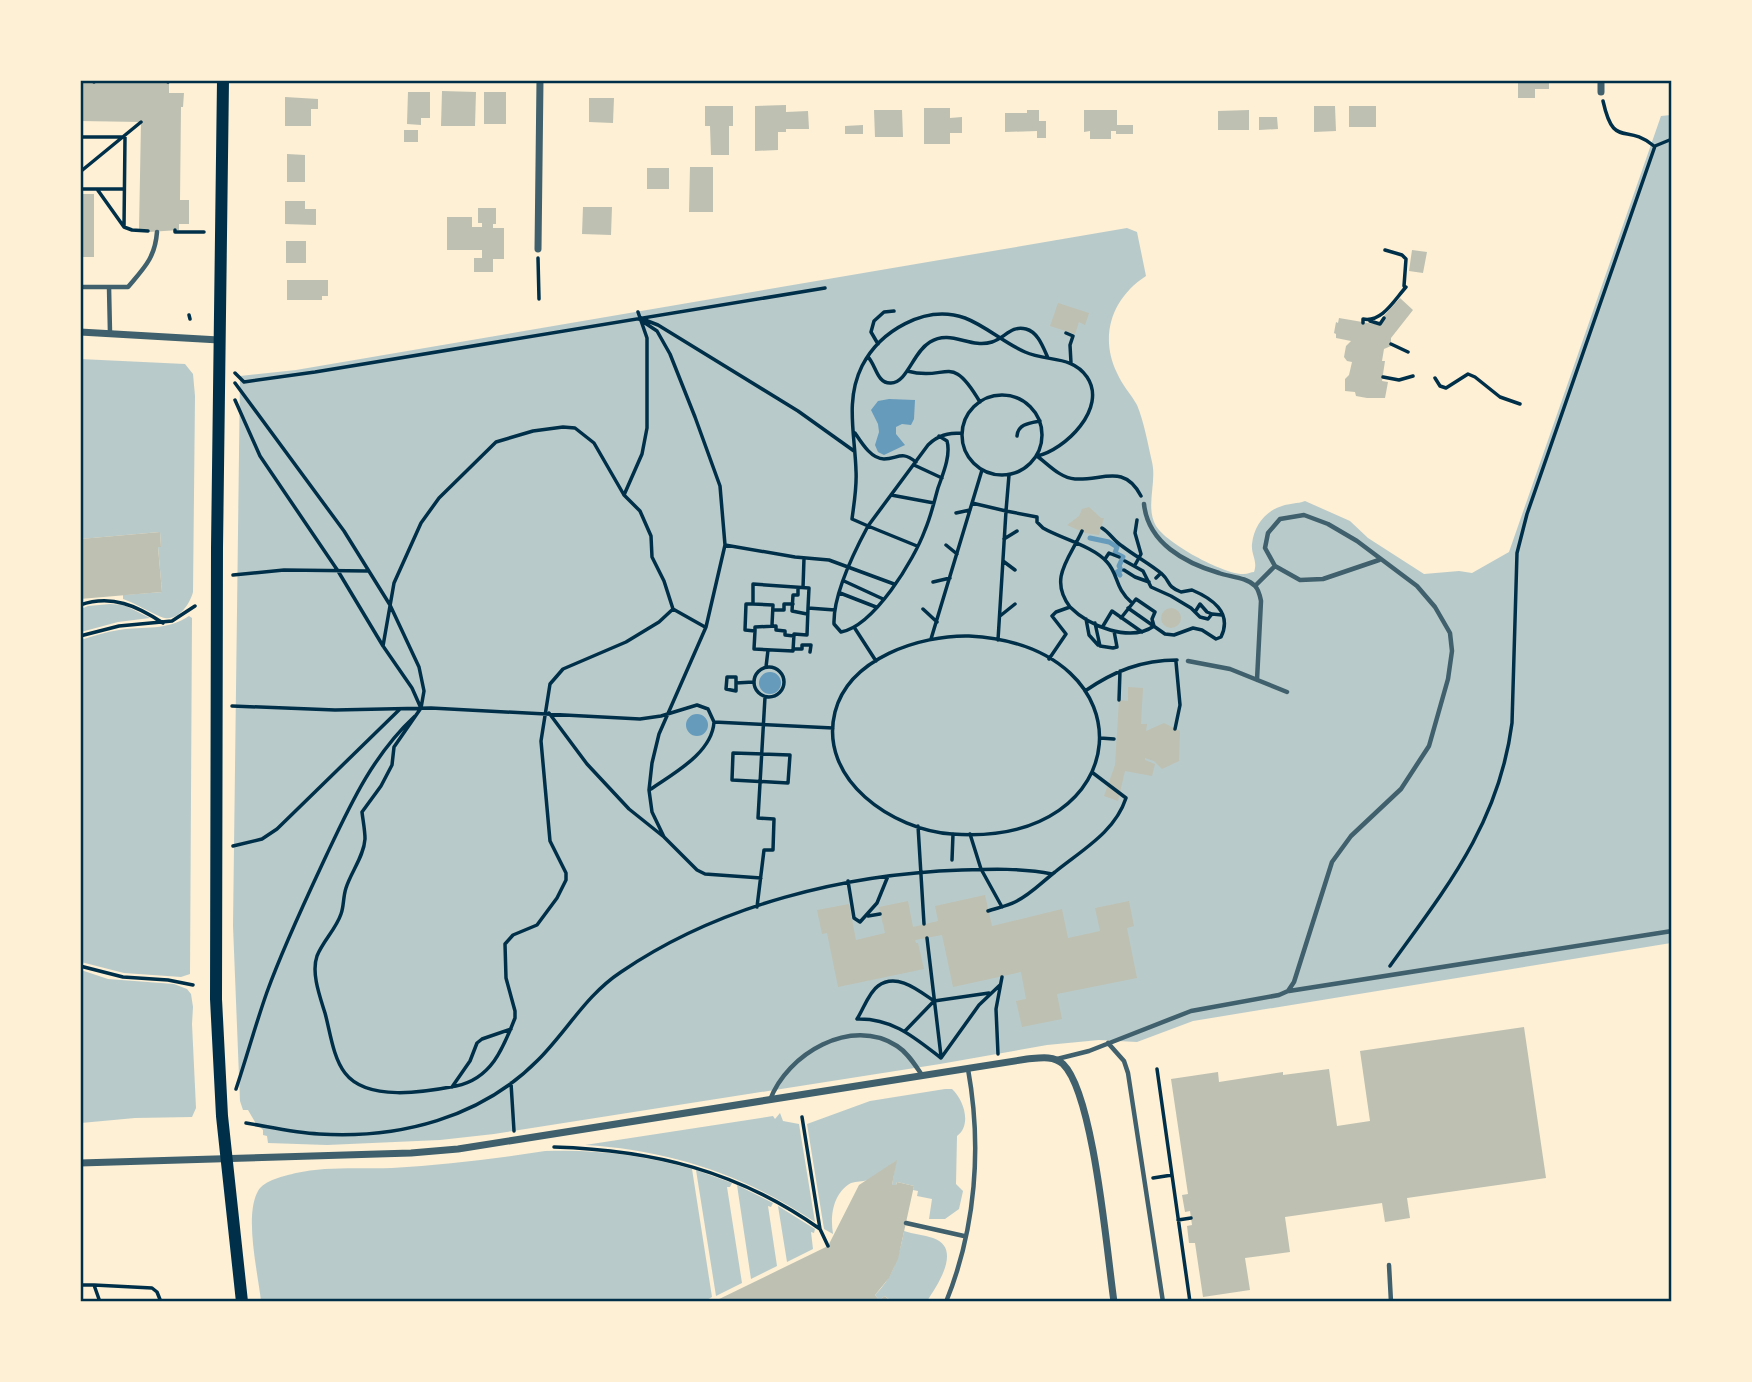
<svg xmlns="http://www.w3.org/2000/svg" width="1752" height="1382" viewBox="0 0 1752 1382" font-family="'PT Sans',sans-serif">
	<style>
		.green { fill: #b9caca }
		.water { fill: #669bbc }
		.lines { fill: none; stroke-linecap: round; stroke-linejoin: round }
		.stream { stroke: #669bbc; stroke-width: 5 }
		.building { fill: #bec0b2 }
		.path { stroke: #003049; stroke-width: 3.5 }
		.service { stroke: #3f606c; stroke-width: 4.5 }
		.minor { stroke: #3f606c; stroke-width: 7 }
		.secondary { stroke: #003049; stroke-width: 12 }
		.neatline { fill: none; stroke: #003049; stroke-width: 2.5 }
	</style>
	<rect width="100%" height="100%" fill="#fdf0d5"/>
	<path class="green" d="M1671 115V943L1193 1021 1137 1042 1099 1040 1047 1045 940 1064 494 1134 440 1140 327 1145 268 1143 267 1136 263 1135V1130L255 1122 248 1110H243L240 1101 233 926 240 376 296 370 1127 228 1137 232 1146 276C1112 298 1099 336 1117 373 1122 385 1131 394 1137 405 1144 422 1148 444 1152 462 1157 483 1145 507 1156 526 1166 543 1224 575 1244 574 1248 574 1251 572 1254 572 1258 561 1251 555 1252 544 1254 526 1265 511 1282 506 1290 503 1297 504 1305 501L1350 521 1368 538 1424 574 1459 571 1472 573 1509 552 1661 116Z
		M80 359 185 364 193 374 195 396 193 592C190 604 179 620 165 618 158 617 133 602 123 599V595L162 592 158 547 161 546 160 532 81 539Z
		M110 604 124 605 150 618 118 622 81 632V609L88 606Z
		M189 616 192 618 190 974 181 977 124 973 81 962V640C93 636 106 632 119 630 144 626 167 631 189 616Z
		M81 970 108 979 174 984 187 989 191 994 193 1007 192 1024 196 1108 192 1117 135 1118 81 1123Z
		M945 1089H952C964 1100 972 1125 957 1136L956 1184 963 1191 959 1209 945 1219H929L932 1199 917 1196 918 1191 913 1190 914 1186 897 1182 896 1185H892L896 1161C887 1167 877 1176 868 1180 862 1182 857 1181 851 1183 833 1193 830 1216 833 1234L824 1229 807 1124 870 1101Z
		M780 1113 783 1121 799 1124 815 1222C745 1175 669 1150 585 1145L773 1116 775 1119Z
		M545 1151C595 1149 644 1155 692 1169L712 1297 703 1302 261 1301C258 1273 244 1216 258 1191 264 1180 285 1176 296 1173 326 1166 361 1169 392 1168 443 1165 494 1159 545 1151Z
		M696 1170 732 1183 730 1187H727L742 1283 716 1296Z
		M737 1185 773 1203 771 1207 768 1206 777 1266 751 1279Z
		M778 1206 815 1229 814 1233 811 1232 813 1249 787 1262Z
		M904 1231C913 1234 924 1235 933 1238 963 1248 937 1286 927 1301H891L885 1296 879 1300 875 1295C893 1277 899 1257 904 1231Z"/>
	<path class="water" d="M889 399 915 400 914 419 911 425 902 424 896 427V434L905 445 884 455 878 452 875 445 879 432 878 424 871 410 878 401Z
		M759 683a11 11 0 1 1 22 0a11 11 0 1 1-22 0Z
		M686 725a11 11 0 1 1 22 0a11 11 0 1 1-22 0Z"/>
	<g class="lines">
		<path class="stream" d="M1090 538 1109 542 1117 547 1115 553 1123 557 1119 566 1121 570 1117 572 1120 575"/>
	</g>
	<path class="building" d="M1518 80H1549V89H1535V98H1518Z
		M80 82H169V93H184L183 107H181L180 200H189V224H179V230L149 232 139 230 141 122 80 121Z
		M442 91 476 92 475 126H441Z
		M408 92H430V118H421V125L407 124Z
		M484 92H506V124H484Z
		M285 97 318 99V109H311V126H285Z
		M589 98H614L613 123 589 122Z
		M786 105V112L808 111 809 129H786V132H778V150L755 151V106Z
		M705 106H733V126H729V155H711L710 126H705Z
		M1314 106H1335L1336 131 1314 132Z
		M1349 106H1376V127H1349Z
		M924 108H950V118L962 117V133H950V144H924Z
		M874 110H902L903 137H875Z
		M1027 110H1039V121H1046V138H1037V131L1005 132V113H1027Z
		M1084 110H1117V125H1133V134H1116V131H1111V139H1090V131L1084 132Z
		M1249 110V130H1218V111Z
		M1259 117H1277L1278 129 1259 130Z
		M863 125V134H845V126Z
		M404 130H418V142H404Z
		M287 154 305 155V182H287Z
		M690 167H713V212H689Z
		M647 168H669V189H647Z
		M80 194H94V257H80Z
		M285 201H305V209H316V225L285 224Z
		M583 207H612L611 235 582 234Z
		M478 208H496V224H493V228H504V259H493V272H474V258H482V250H447V217H472V227H482V223H478Z
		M286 241H306V263H286Z
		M1412 250 1427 252 1423 273 1409 271Z
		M287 280H328V296H322V300H287Z
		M1400 298 1413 310 1391 338V346L1384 349 1382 361H1385L1382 381 1388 382 1385 398H1367L1356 396 1355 392 1345 391V379L1349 375 1352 362 1347 361 1344 357 1346 346 1351 341 1336 338V334L1334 333 1336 322 1338 323 1339 318 1380 325 1383 317Z
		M1058 303 1089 313 1085 325 1079 322 1075 334 1050 326Z
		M1089 507 1101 518H1104L1099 535 1085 533 1067 525 1079 516 1082 509Z
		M160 532 161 547H158L162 592 80 599V539Z
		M1161 618a10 10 0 1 1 20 0a10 10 0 1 1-20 0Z
		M1128 687 1143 688 1141 724H1147L1146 731 1164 723 1180 731 1179 761 1162 769 1154 761 1145 758V760L1155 764 1152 776 1125 771 1118 801 1104 796 1115 765 1119 700 1128 701Z
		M985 895 992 926 1062 909 1068 938 1100 931 1095 908 1129 901 1134 926 1127 928 1137 978 1057 994 1062 1019 1022 1027 1016 1001 1026 999 1021 972 953 987 942 935 915 940 916 943H918L924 969 838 987 827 933 822 934 817 910 849 904 856 940 885 933 879 907 908 901 913 927 938 921 935 906Z
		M1524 1027 1546 1178 1407 1198 1410 1218 1385 1222 1382 1203 1285 1217 1290 1252 1245 1258 1250 1290 1203 1297 1195 1243H1189L1187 1226 1192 1225 1190 1211 1185 1212 1182 1195 1188 1194 1171 1079 1218 1072 1219 1082 1283 1072V1075L1329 1069 1337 1126 1370 1121 1360 1051Z
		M897 1160 892 1185H896L897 1182 914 1186 898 1259 889 1278 875 1295 879 1300 885 1296 891 1302H713L828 1246 859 1185Z"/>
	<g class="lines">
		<path class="path" d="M94 82V80
			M168 82V80
			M1603 101C1614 150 1625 122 1654 146
			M80 137H125L124 227
			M80 172 141 122
			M80 189H124
			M97 189 124 227 132 230 148 231
			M175 230V232H204
			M1385 250 1402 255 1406 259 1404 286
			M538 258 539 299
			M189 315 190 319
			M639 319 657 331 670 354 695 417 720 486 725 545 706 627 659 734 652 763 649 790 652 812 664 837
			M645 320 658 325 798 411 854 451
			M1370 321 1380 324 1384 318
			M1363 323V319C1382 323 1395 299 1406 287
			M1066 333 1073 336 1070 345 1071 363
			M878 344 871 332 874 321 884 312 894 311
			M1391 344 1408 352
			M868 357C876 365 877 384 891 383 907 383 913 352 930 342 951 329 970 349 992 342 1005 338 1011 325 1026 329 1038 332 1043 347 1048 358
			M907 371C949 382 950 351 980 402
			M235 373 244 382 315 372 825 288
			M1383 377 1399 380 1413 376
			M1435 378 1440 386 1446 388 1468 374 1475 377 1500 397 1520 404
			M235 383 344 531 390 605 419 667 424 691 421 708 394 747 392 765 381 786 362 812C363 821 365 830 365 839 364 856 351 872 346 888 343 897 344 906 341 914 336 929 323 941 317 956 311 973 320 997 325 1013 330 1031 333 1058 345 1073 367 1102 425 1092 456 1086 491 1079 503 1049 515 1018V1011L506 978 505 944 513 935 537 925 557 898 566 880V873L550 841 541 741 550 684 563 669 626 642 659 622 673 609 664 581 652 557 651 536 640 511 624 495 594 443 575 428 563 427 533 431 496 442 439 498 421 523 394 583 383 646
			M962 435a40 40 0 1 1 80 0a40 40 0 1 1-80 0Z
			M235 400 260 456 338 571 383 646 412 688 420 706
			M855 433C861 442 871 459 884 459 898 459 901 450 916 462
			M939 436 947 441C951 455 943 474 938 488 934 502 931 516 925 530 914 560 874 626 841 632L834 624C833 594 854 552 868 526L852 519C854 503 857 487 856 471 855 435 845 400 862 366 880 331 925 304 965 318 986 326 1004 343 1025 352 1047 362 1072 355 1087 377 1108 408 1065 450 1037 456
			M1017 436C1018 424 1029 423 1040 421
			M1037 456C1048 464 1060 478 1075 479 1102 481 1124 463 1141 496
			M914 465 942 478
			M1009 475 1006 511 1037 517V522L1043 528C1062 539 1093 546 1107 562 1119 575 1114 587 1132 603
			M624 495 642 454 647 428V338L638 312
			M891 495 934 503
			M972 503 1006 511 998 640
			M956 513 970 510
			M1102 528C1110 533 1114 541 1122 546 1135 556 1150 564 1162 574 1171 582 1166 586 1181 592L1192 590C1211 598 1233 612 1221 637L1216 639 1202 630 1193 628 1174 635 1165 634 1128 608
			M1004 539 1017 531
			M725 545 795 557 829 560 894 584
			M946 545 957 554
			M917 546 868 526 928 445C938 435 948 433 962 433
			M1105 559 1109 553 1119 557
			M1003 561 1015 570
			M1125 561 1143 571 1151 587 1171 596 1191 608 1200 617 1208 619 1212 614 1222 615
			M1135 565 1141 554 1135 533 1137 520
			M1124 570 1135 577 1149 582
			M233 575 284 570 368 571
			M1156 578 1161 573
			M844 581 883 599
			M933 582 950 578
			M798 588V595H793L792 611 807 614
			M803 588 804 558
			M840 593 876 607
			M753 604 773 605 772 625
			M80 605C112 594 137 606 163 623
			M1070 607C1048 578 1070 558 1082 531
			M808 608 807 635 794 634 793 651 754 649 755 631 745 630 746 604H753V584L809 588 808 608 835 610
			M673 609 705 627
			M923 609 937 622
			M773 610H784V604H793
			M1195 612 1200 604 1207 612 1212 614
			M1000 616 1015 604
			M1086 619 1089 635 1098 645
			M1095 623 1100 646 1113 648 1117 647 1114 631
			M1103 626 1112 611 1142 632
			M854 627 876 661
			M755 631V627L776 626V630L785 631V635L794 636
			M80 636 119 626 172 621 195 606
			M969 636C1153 646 1138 848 952 834 893 830 818 780 835 712 849 658 920 635 969 636Z
			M931 639 982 470
			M794 649H802V645H811L810 652
			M1049 659 1066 634 1052 616 1056 612 1070 607C1089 626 1130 643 1154 626L1152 619 1155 612 1136 599 1121 618
			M754 682a15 15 0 1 1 30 0a15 15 0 1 1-30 0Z
			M766 667 768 650
			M727 677H736V691L726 689Z
			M736 683 753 682
			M1085 691C1114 671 1142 660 1177 660
			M1119 700 1120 671
			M232 706 335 710 431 708 640 719 661 716 697 705 708 709 714 722 833 728
			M549 713 587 764 629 809 664 837 697 870 705 874 761 878
			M1175 729 1180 705 1176 662
			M1100 738 1114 739
			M733 753 790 755 788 783 732 780Z
			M651 789C674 773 712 753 714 722
			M918 826 924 924
			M970 834 981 869 1002 907
			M233 846 262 839 277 829 399 710
			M952 860 953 834
			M848 881 854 918 860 922 877 903 888 876
			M757 907 764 850H773L774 819 758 818 765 697
			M988 911C997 908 1007 906 1015 902 1030 895 1042 882 1055 872 1082 850 1115 832 1126 798L1093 773
			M868 916 880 914
			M927 938 941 1056
			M80 966 123 977 168 980 193 985
			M1390 966C1447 887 1499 823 1512 723L1517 553 1527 514 1655 146 1672 139
			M857 1019C893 1018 915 1038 941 1058L979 1005 1000 985
			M857 1019C863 1010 869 992 878 986 897 972 919 991 934 1001
			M906 1030 934 1001 989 993
			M998 1054 996 1009 1002 977
			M1157 1069 1190 1302
			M511 1083 514 1131
			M452 1087 470 1061 477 1043 482 1039 511 1029
			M236 1089C247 1056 256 1023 267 992 284 945 306 899 327 854 351 803 373 755 415 716
			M802 1117 820 1229 828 1246
			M246 1123C270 1127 295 1133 319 1134 399 1139 481 1118 538 1060 567 1031 586 995 621 972 719 905 845 874 962 870 991 869 1023 868 1052 874
			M554 1147C653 1150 738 1171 820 1229
			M1153 1178 1172 1175
			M1178 1220 1191 1218
			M80 1285H94L100 1302
			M94 1285 152 1288 157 1292 161 1302"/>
		<path class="service" d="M80 287H109L110 333
			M109 287H128C144 268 155 258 157 232
			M1144 504C1148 543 1185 563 1219 573 1230 577 1246 577 1255 586 1259 590 1260 596 1261 601L1257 680
			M1255 586 1275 566
			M1188 661 1230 669 1287 692
			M1289 991 1672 931
			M1108 1043 1124 1061 1128 1073 1163 1302
			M1057 1059 1089 1051 1191 1011 1279 995 1288 991 1294 982 1332 862 1351 836 1401 789 1429 746 1448 679 1452 651 1450 633 1435 607 1417 586 1357 541 1328 524 1304 515 1280 519 1268 533 1265 548 1275 566 1300 580 1323 579 1379 560
			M770 1100C787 1054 851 1016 897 1046 908 1053 915 1065 922 1075
			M906 1223 964 1236
			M1389 1265 1391 1302
			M946 1302C976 1228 982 1146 968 1069"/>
		<path class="minor" d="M1601 92V80
			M538 249 540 80
			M80 332 219 340
			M80 1163 411 1153 458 1149 1027 1059C1039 1058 1053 1055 1063 1064 1094 1094 1107 1254 1114 1302"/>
		<path class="secondary" d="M223 80 217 548 216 999 222 1116 242 1302"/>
	</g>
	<rect width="1752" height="1382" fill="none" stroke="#fdf0d5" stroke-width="164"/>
	<rect x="82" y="82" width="1588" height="1218" class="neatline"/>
</svg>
